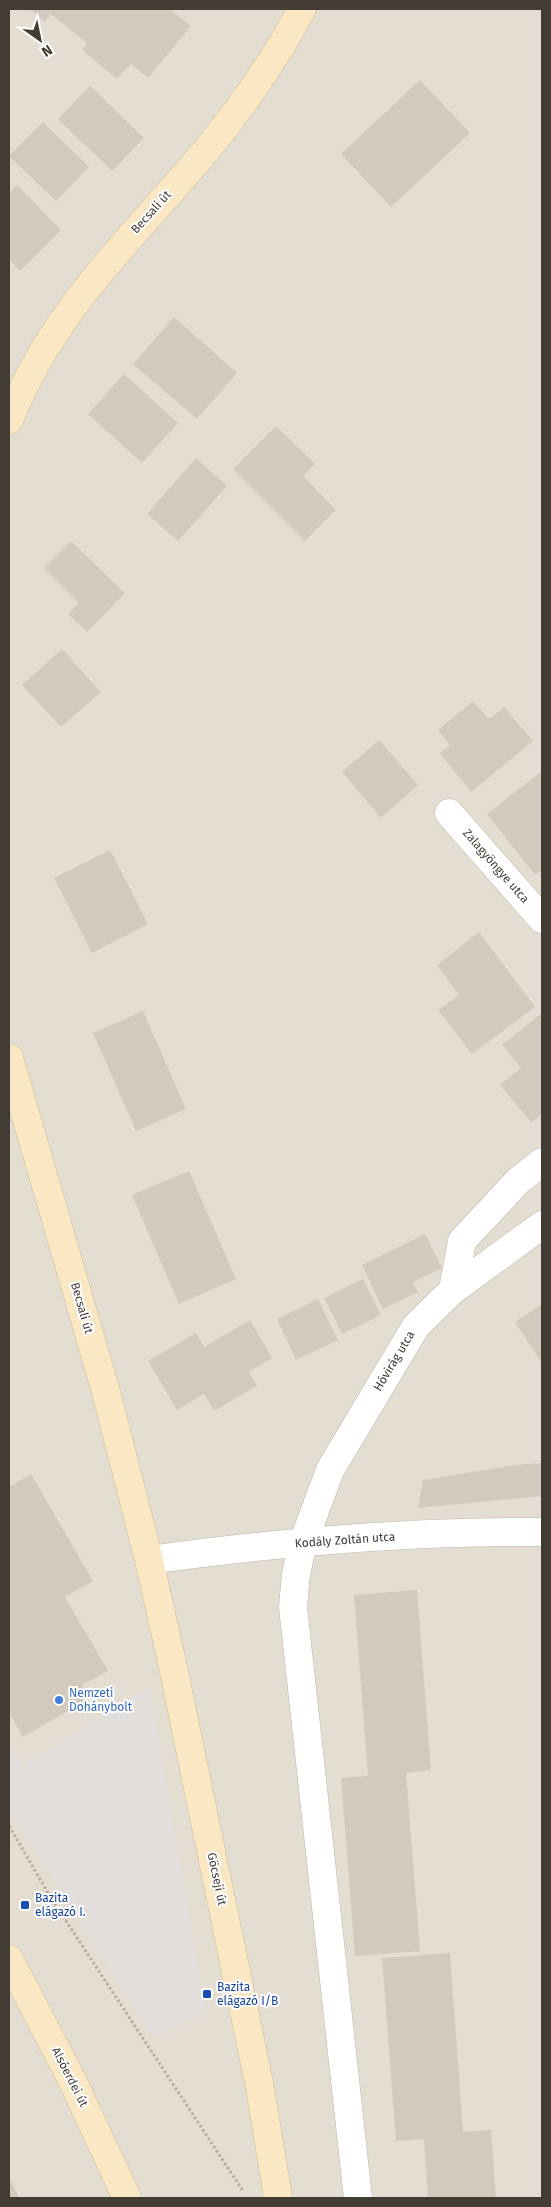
<svg xmlns="http://www.w3.org/2000/svg" width="551" height="2207" viewBox="0 0 551 2207" font-family="'Fira Sans',sans-serif">
	<style>
		.residential { fill: #e4ddd2 }
		.parking { fill: #e1dedc }
		.building { fill: #d4c9bd }
		.lines { fill: none; stroke-linecap: round; stroke-linejoin: round }
		.minor-casing { stroke: #beb5aa; stroke-width: 29 }
		.secondary-casing { stroke: #cdba96; stroke-width: 29 }
		.path { stroke: #bbac99; stroke-width: 3; stroke-dasharray: 2.5 2.5; stroke-linecap: butt }
		.minor { stroke: #fff; stroke-width: 28 }
		.secondary { stroke: #fae8c4; stroke-width: 28 }
		.shop-dot { fill: #3f7fe0; stroke: #fff; stroke-width: 2 }
		.transit-dot { fill: #1a4fb4; stroke: #fff; stroke-width: 2 }
		.labels { text-anchor: middle; dominant-baseline: central; stroke-width: 4; stroke-linejoin: round; paint-order: stroke }
		.street-label { font-size: 12px; fill: #423b34; stroke: #fff }
		.shop-label { font-size: 12px; fill: #366cbe; stroke: #fff; text-anchor: start }
		.transit-label { font-size: 12px; fill: #164399; stroke: #fff; text-anchor: start }
	</style>
	<rect width="100%" height="100%" fill="#f0ebe4"/>
	<path class="residential" d="M9 9H542V2198H9Z"/>
	<path class="parking" d="M149 1687 206 2012 153 2037 9 1808V1744L23 1766Z"/>
	<path class="building" d="M30 9H170L191 26 148 78 131 64 117 79 82 50 87 43 51 14 45 22Z
		M420 80 470 133 391 207 341 154Z
		M90 86 144 138 112 171 58 119Z
		M43 122 89 167 56 201 9 156Z
		M17 185 61 230 20 271 9 259V194Z
		M174 317 237 373 197 419 133 364Z
		M124 374 178 423 142 463 88 414Z
		M276 426 315 464 303 476 336 510 305 541 233 469Z
		M196 458 227 486 178 541 147 514Z
		M71 541 125 593 87 632 68 614 79 603 44 568Z
		M62 649 101 692 61 727 22 685Z
		M473 701 489 719 504 707 533 741 471 792 440 753 450 745 438 730Z
		M379 740 418 785 381 818 342 772Z
		M542 771V870L535 875 487 814Z
		M110 850 148 924 92 953 54 878Z
		M479 932 535 1007 472 1054 438 1010 459 995 437 965Z
		M143 1011 186 1109 136 1131 93 1033Z
		M542 1013V1114L531 1122 500 1085 521 1068 502 1045Z
		M189 1171 236 1279 179 1304 132 1195Z
		M425 1234 442 1268 413 1282 418 1292 383 1309 362 1265Z
		M363 1279 381 1315 342 1334 324 1298Z
		M318 1299 338 1340 296 1360 277 1319Z
		M542 1304V1363L515 1322Z
		M250 1320 272 1358 249 1372 257 1386 214 1411 204 1394 177 1410 148 1361 196 1333 204 1347Z
		M542 1463V1496L418 1508 423 1480 516 1465Z
		M31 1474 93 1581 65 1597 108 1671 82 1685 90 1698 23 1737 9 1712V1487Z
		M417 1590 431 1770 406 1773 420 1951 355 1956 341 1778 368 1776 354 1595Z
		M450 1953 463 2132 491 2130 496 2198H428L424 2139 396 2141 382 1958Z
		M11 2181 19 2198H9V2182Z"/>
	<g class="lines">
		<g class="minor-casing">
			<path id="minor" d="M449 813 542 919
				M453 1290 462 1241 518 1181 542 1162
				M149 1560C279 1542 411 1531 542 1532
				M358 2198 293 1607 296 1574 303 1543 330 1470 416 1326 453 1290 542 1225"/>
		</g>
		<g class="secondary-casing">
			<path id="secondary" d="M9 420C54 307 134 237 209 147 244 104 276 58 302 9
				M9 1058 106 1392 149 1560 173 1667 260 2088 278 2198
				M9 1959 72 2080 127 2198"/>
		</g>
		<path class="path" d="M9 1826 51 1898 243 2191"/>
		<use href="#minor" class="minor"/>
		<use href="#secondary" class="secondary"/>
	</g>
	<circle class="shop-dot" cx="59" cy="1700" r="5"/>
	<g class="transit-dot">
		<rect x="20" y="1900" width="10" height="10" rx="2.5"/>
		<rect x="202" y="1989" width="10" height="10" rx="2.5"/>
	</g>
	<g class="labels">
		<g class="street-label">
			<text transform="translate(151 212) rotate(-48)">Becsali út</text>
			<text transform="translate(496 866) rotate(49)">Zalagyöngye utca</text>
			<text transform="translate(82 1308) rotate(74)">Becsali út</text>
			<text transform="translate(394 1361) rotate(-59)">Hóvirág utca</text>
			<text transform="translate(345 1540) rotate(-4)">Kodály Zoltán utca</text>
			<text transform="translate(217 1879) rotate(78)">Göcseji út</text>
			<text transform="translate(70 2077) rotate(63)">Alsóerdei út</text>
		</g>
		<g class="shop-label">
			<text x="69" y="1693">Nemzeti<tspan x="69" dy="14">Dohánybolt</tspan></text>
		</g>
		<g class="transit-label">
			<text x="35" y="1898">Bazita<tspan x="35" dy="14">elágazó I.</tspan></text>
			<text x="217" y="1987">Bazita<tspan x="217" dy="14">elágazó I/B</tspan></text>
		</g>
	</g>
	<rect width="551" height="2207" fill="none" stroke="#423b34" stroke-width="20"/>
	<g transform="translate(40 40) rotate(147)" stroke="#ffffff" stroke-width="4" paint-order="stroke">
	<path d="M0-4L9 19L0 12L-9 19Z" fill="#423b34"/>
	<text y="-8" font-size="14" font-weight="bold" text-anchor="middle" fill="#423b34">N</text>
	</g>
</svg>
